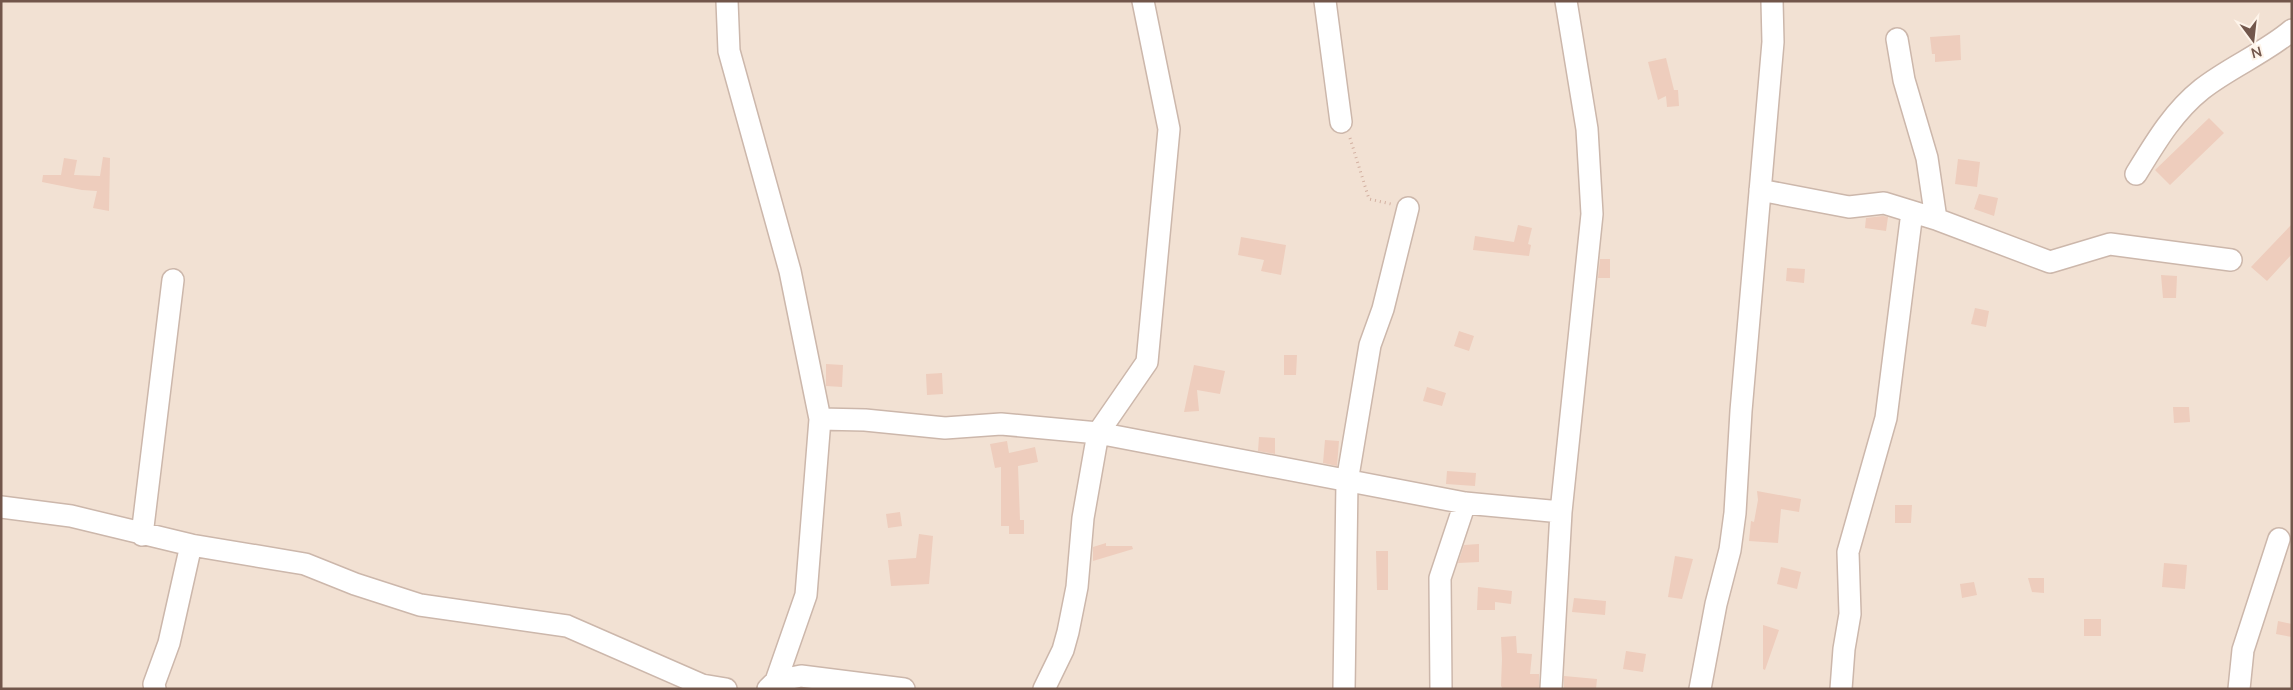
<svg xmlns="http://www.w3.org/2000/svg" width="2293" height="690" viewBox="0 0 2293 690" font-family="'Nunito Sans',sans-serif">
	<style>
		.residential { fill: #f2e1d3 }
		.building { fill: #eecdbd }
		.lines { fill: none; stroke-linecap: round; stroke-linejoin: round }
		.minor-casing { stroke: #ccb7ab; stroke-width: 24 }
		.path { stroke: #d3b0a1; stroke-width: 3; stroke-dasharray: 1 4; stroke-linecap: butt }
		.minor { stroke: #fff; stroke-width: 21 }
	</style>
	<rect width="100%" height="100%" fill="#fbf0e4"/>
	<path class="residential" d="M1 1H2292V689H1Z"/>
	<path class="building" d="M1960 35 1961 60 1935 62V54H1932L1930 37Z
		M1666 58 1674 90H1678L1679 106 1667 107 1666 96 1658 100 1648 62Z
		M2209 118 2224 133 2170 185 2155 170Z
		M103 157 110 158 109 211 93 208 97 191 82 190 42 182 43 175H61L64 158 77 160 74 175 100 176Z
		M1958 159 1980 162 1977 187 1955 184Z
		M1979 194 1998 198 1994 216 1974 209Z
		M1883 216 1888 217 1886 231 1865 228 1866 218Z
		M2292 224V254L2267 281 2251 267Z
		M1518 225 1532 228 1528 244 1531 245 1529 256 1473 250 1475 236 1514 242Z
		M1241 237 1286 245 1281 275 1261 271 1264 260 1238 255Z
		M1600 259H1610V278H1598Z
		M1787 268 1805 269 1804 283 1786 281Z
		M2161 275 2177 276 2176 298H2163Z
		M1975 308 1989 311 1986 327 1971 324Z
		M1459 331 1474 336 1469 351 1454 346Z
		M1284 355H1297L1296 375H1284Z
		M826 364 843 365 842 387 826 386Z
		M1194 365 1225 371 1220 394 1197 390 1199 411 1184 412Z
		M942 373 943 394 927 395 926 374Z
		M1427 387 1446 393 1442 406 1423 401Z
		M2173 407H2189L2190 422 2174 423Z
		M1259 437 1275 438V454L1258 451Z
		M1325 440 1339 441 1337 466 1323 463Z
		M1007 441 1009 453 1035 447 1038 462 1018 466 1020 520H1024V534H1009V526H1001V467L995 468 990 444Z
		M1447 471 1476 473 1475 486 1446 484Z
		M1757 491 1801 499 1799 512 1781 509 1778 543 1749 541 1751 521 1754 522 1758 500Z
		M1895 505H1912L1911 523H1895Z
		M900 512 902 526 888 528 886 514Z
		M919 534 933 536 929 584 891 586 888 560 916 558Z
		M1106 543V546H1132L1133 549 1093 561V547Z
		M1479 544V562L1458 563 1464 545Z
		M1376 551H1388V590H1377Z
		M1675 556 1693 559 1682 599 1668 597Z
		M2164 563 2187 565 2185 589 2162 587Z
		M1781 567 1801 572 1797 589 1777 584Z
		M2028 578H2044V593L2032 592Z
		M1974 582 1977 595 1962 598 1960 584Z
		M1478 587 1512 591 1511 604 1495 602V610H1477Z
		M1574 598 1606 601 1605 615 1572 612Z
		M2084 619H2101V636H2084Z
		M2278 621 2292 624V637L2276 634Z
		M1763 625 1779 630 1765 670 1763 669Z
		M1516 636 1517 653 1532 654 1530 674H1539V689H1503L1501 686 1502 659 1501 637Z
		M1626 651 1646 654 1643 672 1623 669Z
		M1564 676 1597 679 1596 689H1564Z"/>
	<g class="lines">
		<g class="minor-casing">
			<path id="minor" d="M727 1 729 51 790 271 820 419 806 595 776 681
				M1325 1 1341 122
				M1897 39 1904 80 1927 158 1936 219
				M2136 174C2155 143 2173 112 2202 89 2230 67 2265 53 2292 30
				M1760 190 1849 207 1884 203 1936 219 2050 262 2110 244 2231 260
				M820 419 865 420 945 428 1001 424 1098 433 1465 503 1561 512
				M1 507 71 516 191 545 169 643 154 684 155 689
				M142 535 173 280
				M191 545 305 564 355 584 420 605 567 626 702 685 726 689
				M768 689 776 681 801 676 904 689
				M1044 689 1063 650 1068 632 1077 587 1083 518 1098 433 1147 362 1169 129 1143 1
				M1344 689 1347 482 1370 345 1383 309 1408 208
				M1441 689 1440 578 1465 503
				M1551 689 1561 512 1592 214 1587 129 1566 1
				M1700 689 1716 604 1730 550 1735 513 1741 411 1773 42 1772 1
				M1841 689 1844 649 1850 614 1848 552 1886 418 1912 212
				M2239 689 2243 650 2279 539"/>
		</g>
		<path class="path" d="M1350 138 1369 199 1391 204"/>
		<use href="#minor" class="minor"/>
	</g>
	<rect width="2293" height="690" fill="none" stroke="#72564b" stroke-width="5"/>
	<g transform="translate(2253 40) rotate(165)" stroke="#fef4ea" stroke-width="4" paint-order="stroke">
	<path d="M0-4L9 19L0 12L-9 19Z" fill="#72564b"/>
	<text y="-8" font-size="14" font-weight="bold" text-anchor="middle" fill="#72564b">N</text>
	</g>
</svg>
